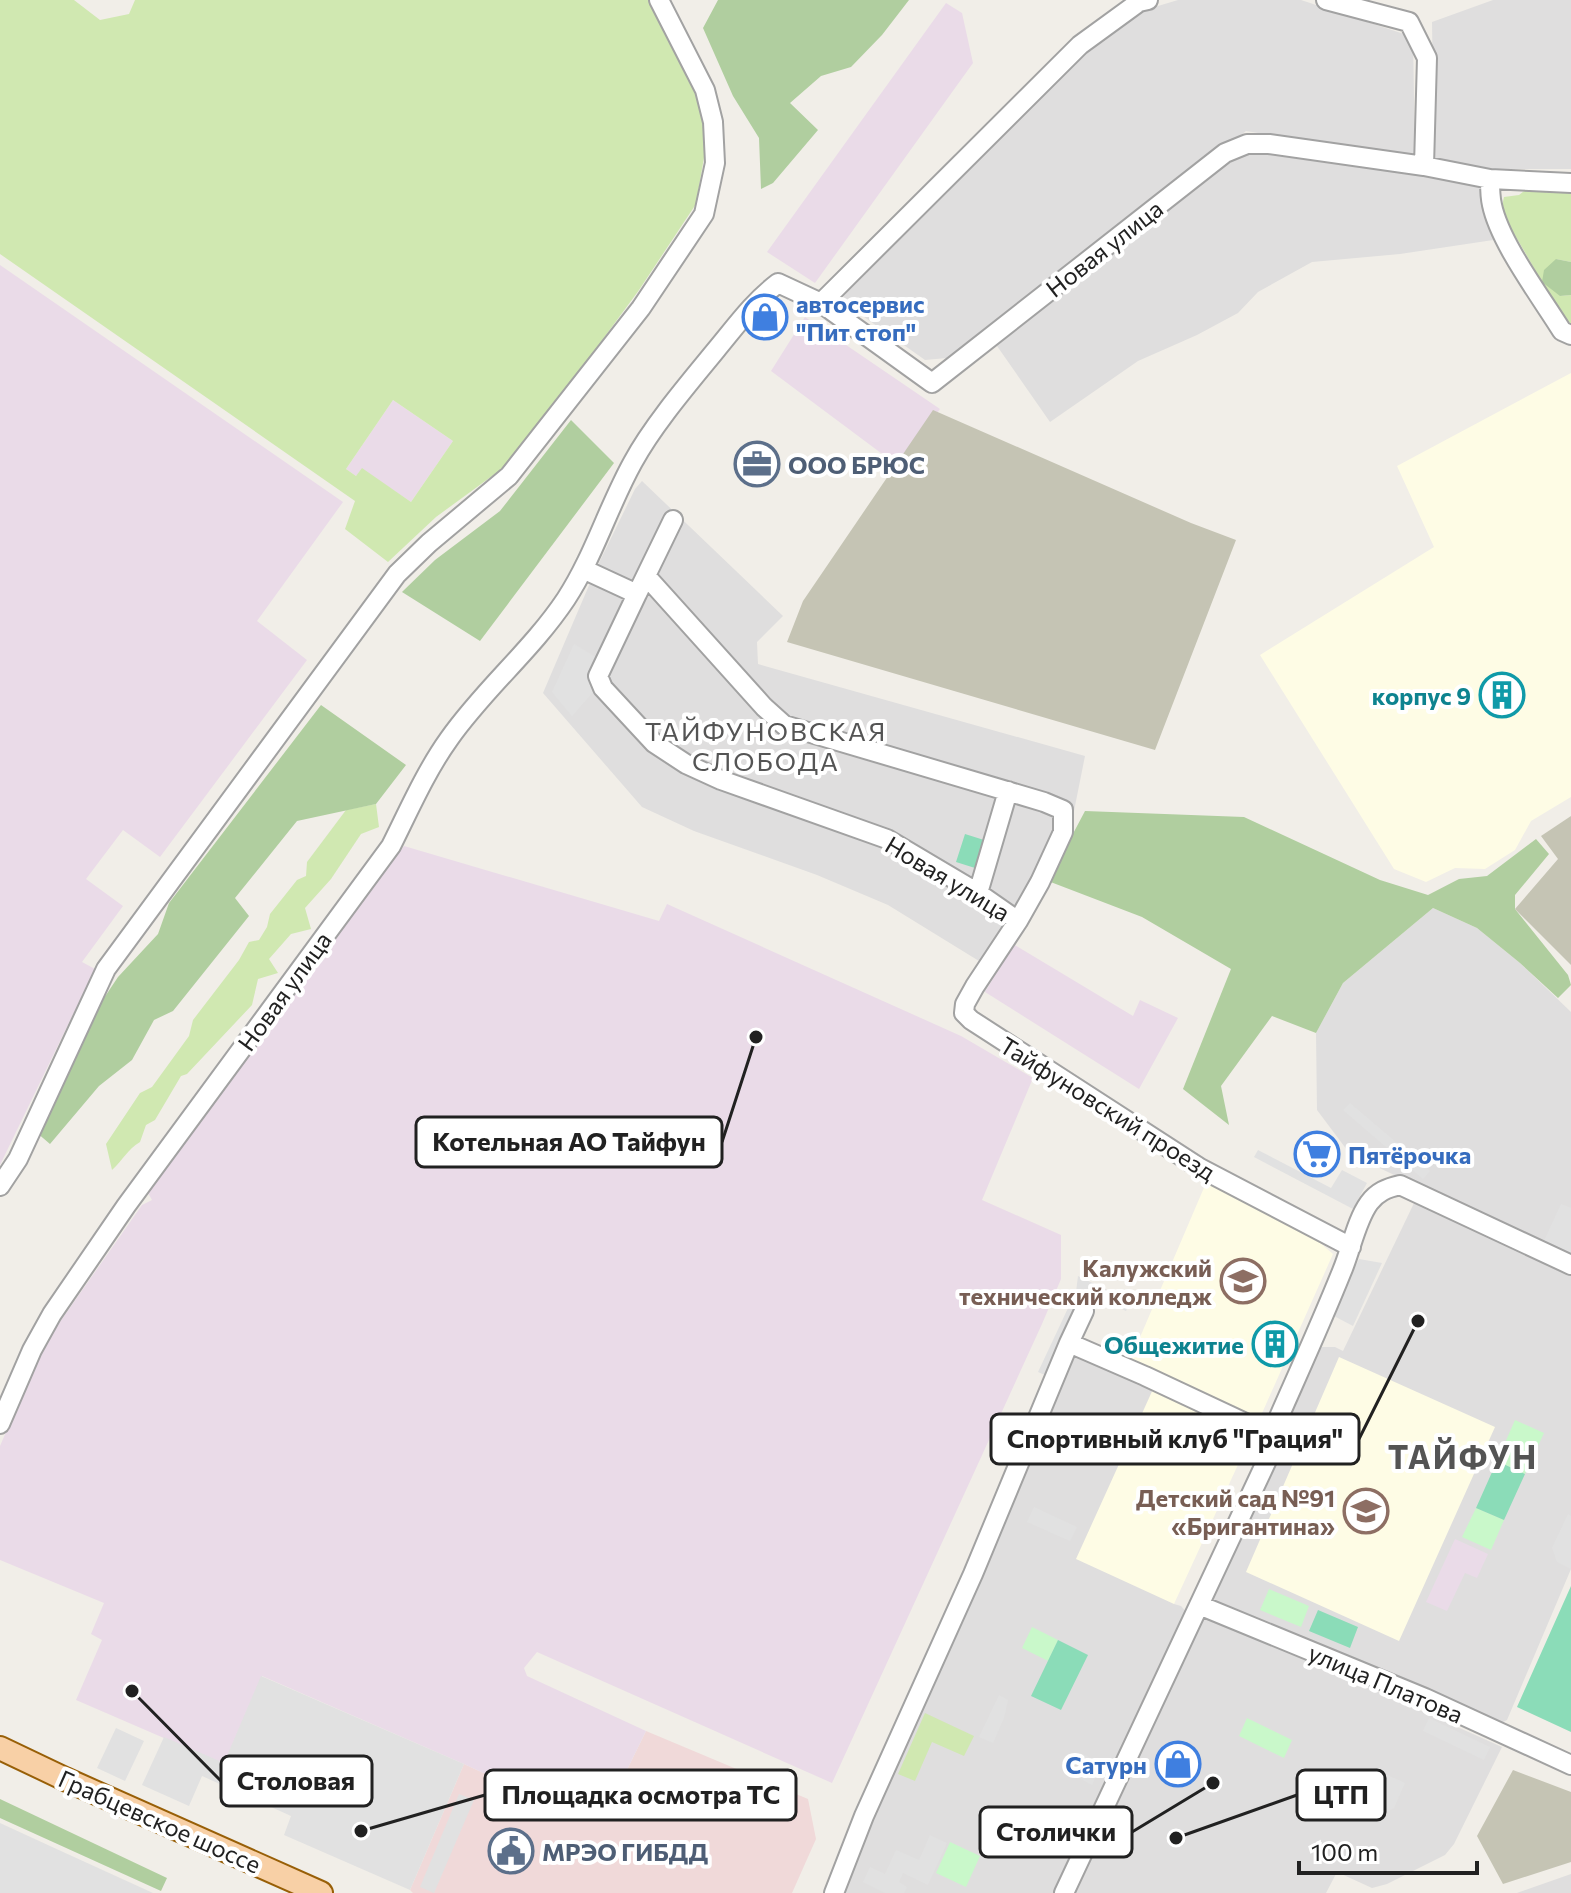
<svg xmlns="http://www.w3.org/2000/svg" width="1571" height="1893" viewBox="0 0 1571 1893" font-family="Commissioner,sans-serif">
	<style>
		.residential { fill: #dfdede }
		.commercial { fill: #f0d9d9 }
		.industrial { fill: #eadbe8 }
		.education { fill: #fefce5 }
		.construction { fill: #c5c4b4 }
		.grass { fill: #d0e8b1; fill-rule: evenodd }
		.forest { fill: #b0ce9f }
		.park { fill: #c9f8ca }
		.pitch { fill: #8bdcb8 }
		.parking { fill: #e1e1e1 }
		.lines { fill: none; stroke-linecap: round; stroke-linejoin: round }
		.minor-casing { stroke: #a2a2a2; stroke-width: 22 }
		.major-casing { stroke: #985f07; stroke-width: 26 }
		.minor { stroke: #fff; stroke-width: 18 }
		.major { stroke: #f8d0a6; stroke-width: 22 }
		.labels { text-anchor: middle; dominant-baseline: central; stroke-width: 8; stroke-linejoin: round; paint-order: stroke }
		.street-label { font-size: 24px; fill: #212121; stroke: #fff }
		.shop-label { font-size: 24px; font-weight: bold; fill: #366cbe; stroke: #fff; text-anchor: start }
		.service-label { font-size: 24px; font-weight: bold; fill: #4e5e75; stroke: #fff; text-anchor: start }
		.culture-label { font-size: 24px; font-weight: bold; fill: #0d838f; stroke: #fff; text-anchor: end }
		.education-label { font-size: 24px; font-weight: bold; fill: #785e54; stroke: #fff; text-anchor: end }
		.neighbourhood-label { font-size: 26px; letter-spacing: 2px; fill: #545454; stroke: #fff }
		.district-label { font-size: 32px; font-weight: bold; letter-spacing: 2px; fill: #545454; stroke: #fff }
		.leader { fill: none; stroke: #212121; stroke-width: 3 }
		.callout-dot { fill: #212121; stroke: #fff; stroke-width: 3 }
		.callout { fill: #fff; stroke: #212121; stroke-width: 3 }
		.callout-label { font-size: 26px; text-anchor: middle; font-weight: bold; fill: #212121 }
	</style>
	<rect width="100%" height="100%" fill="#f1eee8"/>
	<path class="residential" d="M1178 0H1301L1413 37 1415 158 1246 131 1051 281 1000 323 947 358 925 360 843 302 844 289 1073 62 1128 15Z
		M1493 0H1571V169H1489L1434 159 1432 22Z
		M1261 151 1477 183 1483 190 1500 239 1400 254 1312 262 1258 292 1238 313 1197 335 1138 361 1050 422 997 346 1066 286 1230 158Z
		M642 481 783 616 757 642 758 664 1085 756 1070 831 1045 887 985 992 968 982 979 961 888 905 817 875 694 831 642 807 543 693 596 569 635 489Z
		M1433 908 1477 928 1520 963 1571 1012V1259L1350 1154 1317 1110 1316 1033 1343 983Z
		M1415 1201 1571 1271V1569L1507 1720 1501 1723 1216 1604 1211 1593 1277 1435 1317 1352 1322 1347H1335L1343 1351Z
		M1079 1354 1154 1387 1174 1604 1181 1606 1188 1614 1058 1893H841L1074 1356Z
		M1203 1617 1214 1618 1502 1747 1454 1844 1445 1855 1387 1884 1372 1888 1337 1872 1326 1893H1072Z
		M1571 1874V1893H1517Z"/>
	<path class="commercial" d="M646 1731 808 1799 816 1839 792 1893H413L410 1890 464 1764 570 1813 622 1780Z"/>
	<path class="industrial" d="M946 3 962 13 973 63 815 283 767 252Z
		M0 265 343 502 257 621 307 660 160 857 123 830 86 879 123 906 82 962 95 969 0 1165Z
		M805 317 940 409 897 465 771 371Z
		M393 400 453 441 411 502 362 469 356 476 346 469Z
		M404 846 659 921 667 904 961 1036 1033 1078 982 1200 1061 1235V1279L1042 1324 832 1783 537 1652 524 1668 527 1676 646 1731 622 1780 570 1813 464 1764 262 1676 224 1764 76 1700 102 1640 91 1634 104 1603 0 1560V1446L43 1346 142 1205 152 1200 147 1191 153 1187Z
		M1013 944 1133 1016 1140 1000 1178 1018 1139 1089 985 992Z
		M1455 1539 1488 1554 1477 1578 1465 1573 1447 1611 1426 1602Z"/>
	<path class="education" d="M1571 373V797L1531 821 1515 850 1485 869 1455 868 1426 882 1394 869 1260 655 1434 547 1397 466Z
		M1206 1183 1305 1230 1333 1254 1259 1420 1129 1363Z
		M1339 1357 1495 1427 1399 1641 1246 1572Z
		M1154 1387 1253 1432 1174 1604 1076 1559Z"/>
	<path class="construction" d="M933 410 1191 523 1236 540 1155 750 787 642 803 601Z
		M1571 816V965L1515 909 1558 859 1541 836Z
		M1513 1770 1571 1792V1862L1503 1884 1477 1836Z"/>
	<path class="grass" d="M0 0H74L100 20 129 14 135 0H649L697 90 706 146 696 204 639 290 548 414 503 468 436 517 388 562 345 529 355 501 0 254ZM393 400 453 441 411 502 362 468 356 476 346 469Z
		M1528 188 1571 190V262L1556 259 1560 296 1571 295V325L1542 282 1501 211 1504 197 1519 195Z
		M376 804 379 827 361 834 331 879 305 908 311 929 291 934 269 959 278 973 258 979 252 1005 187 1074 181 1076 155 1120 146 1125 140 1142C127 1150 123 1160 112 1170L106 1144 140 1093 152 1087 189 1036 193 1020 239 960 249 942 259 940 267 927 270 914 297 880 306 876 307 862 346 810Z
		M925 1713 974 1736 964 1756 932 1742 915 1781 898 1774Z"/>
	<path class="forest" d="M718 0H909L882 35 851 67 821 76 790 103 818 130 773 183 761 189 759 138 733 96 703 28Z
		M1556 259 1571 262V295L1560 296 1542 282 1544 270Z
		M571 420 614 463 480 641 402 592 435 560 500 511Z
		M321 705 406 765 376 804 297 821 235 898 249 916 173 1011 154 1020 132 1060 99 1086 50 1144 36 1132 92 1016 118 977 158 934 169 903Z
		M1085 811 1244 817 1380 880 1428 895 1459 879 1487 876 1536 839 1549 854 1515 895V909L1568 975 1571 985 1558 998 1520 963 1477 928 1433 908 1343 983 1316 1033 1272 1016 1221 1086 1229 1125 1183 1089 1231 969 1142 917 1048 881Z
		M0 1799 167 1878 161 1891 0 1818Z"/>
	<path class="park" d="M1515 1420 1544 1433 1525 1474 1497 1461Z
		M1476 1508 1504 1520 1491 1550 1462 1537Z
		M1269 1589 1309 1606 1301 1627 1260 1610Z
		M1032 1627 1058 1640 1048 1661 1022 1648Z
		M1247 1718 1292 1740 1284 1758 1239 1736Z
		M950 1842 980 1856 966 1887 936 1873Z"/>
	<path class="pitch" d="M965 834 984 840 975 868 956 862Z
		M1497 1461 1525 1474 1504 1520 1476 1508Z
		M1571 1586V1732L1517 1707Z
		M1318 1610 1358 1627 1350 1648 1309 1631Z
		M1058 1640 1088 1655 1061 1710 1031 1696Z"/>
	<path class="parking" d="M574 644 599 659 595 690 572 716 552 692Z
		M1350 1103 1430 1171 1423 1179 1343 1110Z
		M1258 1150 1331 1188 1342 1170 1367 1183 1353 1209 1254 1157Z
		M1561 1204 1571 1208V1256L1543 1243Z
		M1359 1259 1382 1263 1353 1326 1332 1315Z
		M1078 1276 1130 1301 1126 1311 1099 1298 1093 1306 1076 1292Z
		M1069 1306 1078 1311 1047 1376 1038 1372Z
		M1034 1507 1077 1527 1070 1541 1027 1522Z
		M1568 1514 1571 1516V1569L1557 1562 1552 1548Z
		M261 1676 464 1764 410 1890 284 1835 291 1816 202 1776 189 1806 142 1785 164 1737 224 1763Z
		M999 1695 1008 1700 1004 1718 993 1743 979 1737Z
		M1429 1718 1490 1747 1484 1760 1423 1731Z
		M116 1728 144 1741 125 1781 97 1768Z
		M1083 1754 1102 1764 1092 1785 1073 1775Z
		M1372 1768 1405 1783 1394 1808 1378 1817 1356 1809Z
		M459 1794 474 1800 434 1893 420 1887Z
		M0 1823 50 1846 153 1893H0Z
		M930 1835 947 1843 928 1885 903 1873 899 1882 907 1887 904 1893H885L863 1882 870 1867 885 1874 896 1850 919 1860Z"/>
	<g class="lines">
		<g class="minor-casing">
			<path id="minor" d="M1326 0 1409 22 1427 58 1424 166
				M1490 179C1490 187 1490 197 1492 205 1500 243 1541 297 1562 331L1571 335
				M821 303 1080 45 1139 2 1148 0
				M583 569 637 594 673 520
				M647 577 764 707 784 725 1044 802 1063 810V832L1040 882 1018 921 975 986 965 1004 964 1013 971 1020 1200 1168 1351 1247
				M637 594 598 676 603 688 654 743 686 764 721 780 887 839 978 893 1018 921
				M978 893 1008 791
				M0 1186 18 1159 106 969 397 574 429 543 509 476 641 308 704 214 715 163 713 122 705 90 659 0
				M1069 1343 1145 1376 1271 1435
				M0 1424 32 1350 52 1314 126 1206 391 846C409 810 426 771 449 739 484 689 532 650 566 599 594 556 608 507 633 462 653 425 689 383 716 350 736 326 753 302 778 283L821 303 932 383 1225 153 1247 144H1269L1424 166 1490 179 1571 183
				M1199 1605 1425 1698 1571 1765
				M834 1893 864 1816 973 1574 1069 1343 1084 1311
				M1064 1893 1268 1458 1271 1435C1295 1380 1320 1326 1342 1271 1351 1250 1356 1221 1369 1203 1377 1192 1387 1188 1400 1185L1571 1265"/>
		</g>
		<g class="major-casing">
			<path id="major" d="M0 1748 65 1779 321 1893"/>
		</g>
		<use href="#minor" class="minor"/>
		<use href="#major" class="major"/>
	</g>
	<defs>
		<g id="shop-ring" transform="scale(2.3)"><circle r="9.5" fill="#fff" stroke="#3f7fe0" stroke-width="1.5"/><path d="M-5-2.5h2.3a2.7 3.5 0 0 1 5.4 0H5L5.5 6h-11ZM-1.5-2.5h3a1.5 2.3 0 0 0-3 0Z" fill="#3f7fe0"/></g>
		<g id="office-ring" transform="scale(2.3)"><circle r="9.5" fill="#fff" stroke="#5c6f8a" stroke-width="1.5"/><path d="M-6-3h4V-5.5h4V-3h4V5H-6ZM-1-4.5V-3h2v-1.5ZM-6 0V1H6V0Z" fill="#5c6f8a"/></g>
		<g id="building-ring" transform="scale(2.3)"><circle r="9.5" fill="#fff" stroke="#0f9aa8" stroke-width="1.5"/><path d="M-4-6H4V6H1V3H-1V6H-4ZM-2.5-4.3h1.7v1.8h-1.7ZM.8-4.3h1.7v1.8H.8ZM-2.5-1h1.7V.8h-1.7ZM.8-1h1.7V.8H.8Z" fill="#0f9aa8"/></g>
		<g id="supermarket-ring" transform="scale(2.3)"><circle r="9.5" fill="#fff" stroke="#3f7fe0" stroke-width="1.5"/><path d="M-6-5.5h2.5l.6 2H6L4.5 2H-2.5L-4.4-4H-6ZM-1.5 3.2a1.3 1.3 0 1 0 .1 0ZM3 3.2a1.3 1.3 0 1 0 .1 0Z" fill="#3f7fe0"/></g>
		<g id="university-ring" transform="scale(2.3)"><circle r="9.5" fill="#fff" stroke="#8d6e63" stroke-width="1.5"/><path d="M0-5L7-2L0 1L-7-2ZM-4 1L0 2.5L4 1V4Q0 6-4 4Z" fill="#8d6e63"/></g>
		<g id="school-ring" transform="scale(2.3)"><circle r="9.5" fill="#fff" stroke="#8d6e63" stroke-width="1.5"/><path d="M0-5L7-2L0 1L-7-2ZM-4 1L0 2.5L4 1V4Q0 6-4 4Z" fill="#8d6e63"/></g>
		<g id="civic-ring" transform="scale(2.3)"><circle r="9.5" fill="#fff" stroke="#5c6f8a" stroke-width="1.5"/><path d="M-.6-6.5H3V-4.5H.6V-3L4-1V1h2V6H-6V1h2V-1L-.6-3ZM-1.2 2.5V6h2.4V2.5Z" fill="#5c6f8a"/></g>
	</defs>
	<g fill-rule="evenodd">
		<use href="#shop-ring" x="765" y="317"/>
		<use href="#office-ring" x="757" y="464"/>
		<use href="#building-ring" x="1502" y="695"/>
		<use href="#supermarket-ring" x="1317" y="1154"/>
		<use href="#university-ring" x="1243" y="1281"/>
		<use href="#building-ring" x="1275" y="1344"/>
		<use href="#school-ring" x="1366" y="1511"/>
		<use href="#shop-ring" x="1178" y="1764"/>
		<use href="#civic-ring" x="511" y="1851"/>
	</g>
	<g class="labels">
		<g class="street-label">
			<text transform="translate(1104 248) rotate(-38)">Новая улица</text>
			<text transform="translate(948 878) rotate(31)">Новая улица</text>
			<text transform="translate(284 991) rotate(-54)">Новая улица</text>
			<text transform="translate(1108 1108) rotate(32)">Тайфуновский проезд</text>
			<text transform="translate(1386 1683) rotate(23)">улица Платова</text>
			<text transform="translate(160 1821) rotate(24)">Грабцевское шоссе</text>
		</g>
		<g class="shop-label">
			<text x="796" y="303">автосервис<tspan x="796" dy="28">"Пит стоп"</tspan></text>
			<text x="1348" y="1154">Пятёрочка</text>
			<text x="1147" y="1764" text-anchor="end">Сатурн</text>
		</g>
		<g class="service-label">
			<text x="788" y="464">ООО БРЮС</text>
			<text x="542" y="1851">МРЭО ГИБДД</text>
		</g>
		<g class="culture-label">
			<text x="1471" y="695">корпус 9</text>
			<text x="1244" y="1344">Общежитие</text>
		</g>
		<g class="education-label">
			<text x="1212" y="1267">Калужский<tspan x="1212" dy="28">технический колледж</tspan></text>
			<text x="1335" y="1497">Детский сад №91<tspan x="1335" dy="28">«Бригантина»</tspan></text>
		</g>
		<g class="neighbourhood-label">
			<text x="766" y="730">ТАЙФУНОВСКАЯ<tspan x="766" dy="30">СЛОБОДА</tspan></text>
		</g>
		<g class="district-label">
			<text x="1463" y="1456">ТАЙФУН</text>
		</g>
	</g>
	<path class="leader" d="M756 1037L722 1142M1418 1321L1359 1439M132 1691L221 1781M1176 1838L1297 1795M361 1831L485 1795M1213 1783L1132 1832"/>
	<g class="callout-dot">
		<circle cx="756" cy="1037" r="8"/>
		<circle cx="1418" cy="1321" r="8"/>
		<circle cx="132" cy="1691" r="8"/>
		<circle cx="1176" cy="1838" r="8"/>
		<circle cx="361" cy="1831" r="8"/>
		<circle cx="1213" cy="1783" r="8"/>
	</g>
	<g class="callout">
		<rect x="416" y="1117" width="306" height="50" rx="8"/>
		<rect x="991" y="1414" width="368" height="50" rx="8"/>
		<rect x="221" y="1756" width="151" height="50" rx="8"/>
		<rect x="1297" y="1770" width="88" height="50" rx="8"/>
		<rect x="485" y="1770" width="311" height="50" rx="8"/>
		<rect x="980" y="1807" width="152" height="50" rx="8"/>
	</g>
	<g class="callout-label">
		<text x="569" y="1151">Котельная АО Тайфун</text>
		<text x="1175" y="1448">Спортивный клуб "Грация"</text>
		<text x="296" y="1790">Столовая</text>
		<text x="1341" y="1804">ЦТП</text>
		<text x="641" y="1804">Площадка осмотра ТС</text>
		<text x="1056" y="1841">Столички</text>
	</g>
	<path d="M1299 1861v12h178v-12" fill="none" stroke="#212121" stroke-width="4"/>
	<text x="1311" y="1861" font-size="24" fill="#212121" stroke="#ffffff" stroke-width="6" paint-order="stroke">100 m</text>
</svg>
